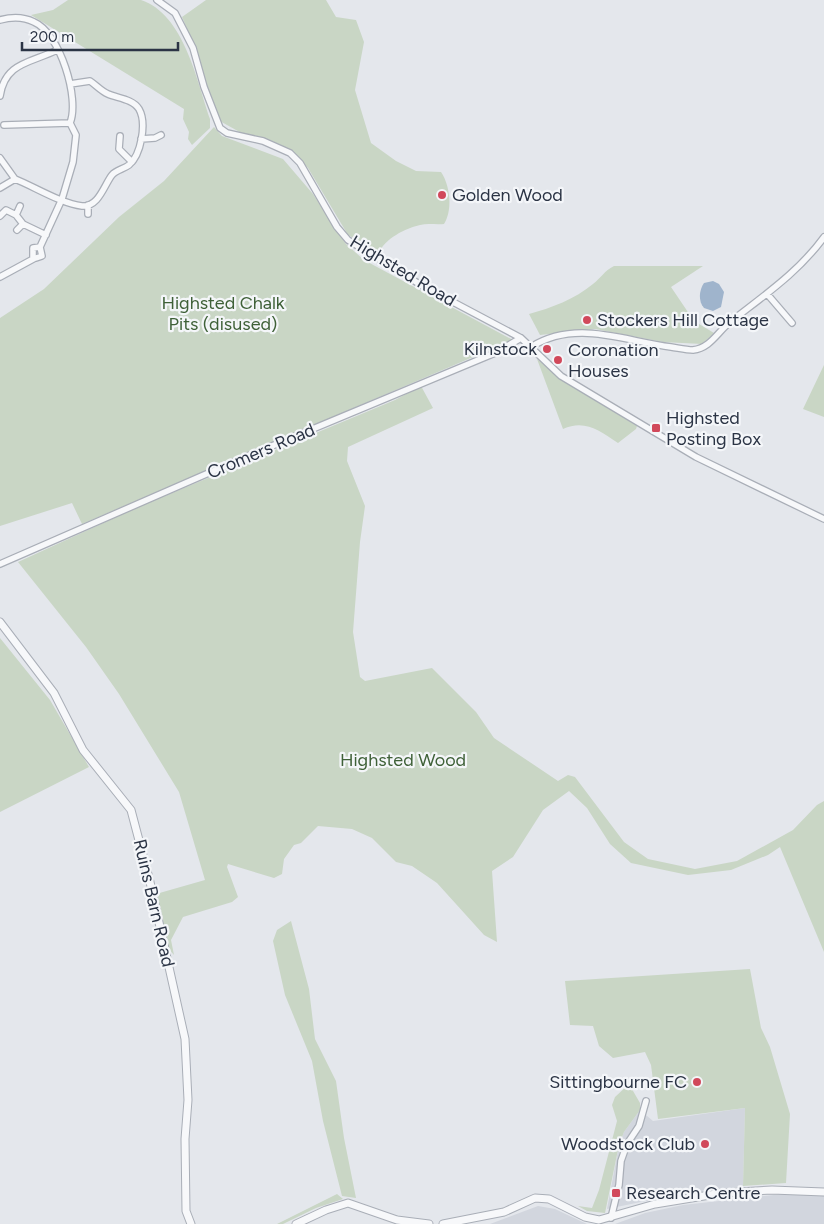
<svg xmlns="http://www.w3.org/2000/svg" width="824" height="1224" viewBox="0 0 824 1224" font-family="Figtree,sans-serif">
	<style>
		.built { fill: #d2d6de }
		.green { fill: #c9d6c5 }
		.water { fill: #9fb4cc }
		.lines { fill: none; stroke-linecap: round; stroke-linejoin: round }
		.minor-casing { stroke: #a9aeb7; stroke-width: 8 }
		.tertiary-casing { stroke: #a9aeb7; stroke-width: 9 }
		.minor { stroke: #f7f8fa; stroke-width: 5.5 }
		.tertiary { stroke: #f7f8fa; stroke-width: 7 }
		.poi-dot { fill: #d1495b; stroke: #f4f6f9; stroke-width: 2 }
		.labels { text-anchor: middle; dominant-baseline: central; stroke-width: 4.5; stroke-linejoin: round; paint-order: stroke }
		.poi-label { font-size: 18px; fill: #2b3445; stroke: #f4f6f9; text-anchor: start }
		.street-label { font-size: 18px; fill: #2b3445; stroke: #f4f6f9 }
		.park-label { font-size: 18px; fill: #3f6138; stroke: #f4f6f9 }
	</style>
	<rect width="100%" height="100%" fill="#e4e7ec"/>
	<path class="built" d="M745 1108 743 1186 660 1198 607 1209 619 1145 624 1132 640 1110 653 1121Z
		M792 1193 824 1195V1224H615L645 1213 683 1205Z
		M538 1206 555 1209 587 1224H490Z"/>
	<path class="green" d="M68 0C83 0 130 0 141 0 184 14 197 81 210 119V128L192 145 188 139 189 132 183 119 184 109 31 15 53 10Z
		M206 0H326L336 17 356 20 364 42 355 90 371 143 396 161 416 171 441 172C450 185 453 210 444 224 436 225 428 223 420 225 406 228 384 239 379 253L348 235 308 168 290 150 270 140 245 135 218 120 195 47 182 17Z
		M214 127 222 136 283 159 313 194 346 244 364 260 513 340 82 524 72 503 0 526V318L44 289 119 217 164 181Z
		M614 266H703L671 287 694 321 714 333 702 344 663 342 595 329 540 335 529 314C551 308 575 299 593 284 601 278 604 271 614 266Z
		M537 359 560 378 637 426 636 429 618 443C600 431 585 419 563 429Z
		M824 365V417L803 409Z
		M421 386 433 408 348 447 347 461 365 506 360 542 353 632 360 677 365 681 432 668 476 712 494 738 558 781 568 775 575 777 624 842 648 859 695 869 737 861 793 830 817 805 824 801V952L780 847 768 855 731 870 688 875 631 863 610 844 587 808 569 791 543 810 513 857 492 871 497 942 484 935 437 883 412 866 396 862 372 838 352 829 318 826 301 843 294 845 284 859 282 874 274 878 228 864 227 867 238 897 232 902 183 917 171 940 174 955 167 947 156 894 205 880 179 792 119 694 86 647 18 562 136 508 395 400Z
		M0 638 50 700 89 767 0 812Z
		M291 921 309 989 315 1039 336 1081 344 1138 356 1198 342 1196 323 1121 312 1061 285 995 273 941 277 930Z
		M750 969 761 1028 770 1047 790 1114 786 1183 743 1186 745 1108 658 1119 651 1065 645 1052 613 1058 599 1046 593 1026 570 1025 565 981Z
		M629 1084 640 1103V1110L624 1132 619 1145 605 1213 587 1211 578 1206 592 1208 599 1190 617 1121 612 1105 615 1097Z
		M337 1194 343 1199 316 1208 283 1224H277Z"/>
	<path class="water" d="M713 281 719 284 724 292 721 307 713 311 704 308C698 301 699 290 704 283Z"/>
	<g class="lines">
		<g class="minor-casing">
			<path id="minor" d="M157 0 175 13 193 48 204 87 220 128 227 133 263 141 290 153 300 163 337 227 348 240 421 285 521 338 561 376 696 457 824 519
				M0 20C11 17 24 17 34 22 60 33 80 99 70 123L76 135 73 162 62 199 40 247 42 256 36 258 33 257V248L40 247
				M0 96C5 62 31 63 57 50
				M4 125 70 123
				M120 136 119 149 132 162
				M141 139 155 138 161 135
				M0 158 15 179
				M15 179C33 186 62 204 82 206 99 207 104 185 112 175 116 170 124 169 129 165 141 155 147 123 139 109 133 99 117 98 108 94 101 91 96 85 90 81L70 84
				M0 188 15 179
				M88 205V214
				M16 215 20 206
				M0 216 6 210 16 215 23 224 46 235
				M17 230 23 224
				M0 277 35 258
				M768 295 792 323
				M531 347C576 319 623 341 671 347 678 348 686 350 693 350 710 348 717 333 729 323 763 296 798 273 824 237
				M0 564 243 458 495 353 521 338
				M611 1218 619 1185 621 1161 627 1144 639 1126 646 1101"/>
		</g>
		<g class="tertiary-casing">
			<path id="tertiary" d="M0 622 54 693 83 750 131 810 150 882 185 1039 188 1100 185 1139 186 1211 191 1224
				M296 1224 326 1210 348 1203 397 1220 429 1224
				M443 1224 504 1212 535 1198 549 1199 585 1217 599 1220 655 1204 722 1193 772 1190 824 1192"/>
		</g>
		<use href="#minor" class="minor"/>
		<use href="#tertiary" class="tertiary"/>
	</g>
	<g class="poi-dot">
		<circle cx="442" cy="195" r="5"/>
		<circle cx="587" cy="320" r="5"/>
		<circle cx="547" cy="349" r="5"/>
		<circle cx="558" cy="360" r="5"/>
		<rect x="651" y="423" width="10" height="10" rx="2.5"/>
		<circle cx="697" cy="1082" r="5"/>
		<circle cx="705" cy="1144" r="5"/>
		<rect x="611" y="1188" width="10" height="10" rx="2.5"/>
	</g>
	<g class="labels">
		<g class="poi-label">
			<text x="452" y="195">Golden Wood</text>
			<text x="597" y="320">Stockers Hill Cottage</text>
			<text x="537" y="349" text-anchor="end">Kilnstock</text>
			<text x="568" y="350">Coronation<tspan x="568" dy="21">Houses</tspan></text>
			<text x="666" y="418">Highsted<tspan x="666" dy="21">Posting Box</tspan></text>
			<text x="687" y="1082" text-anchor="end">Sittingbourne FC</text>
			<text x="695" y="1144" text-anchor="end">Woodstock Club</text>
			<text x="626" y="1193">Research Centre</text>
		</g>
		<g class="street-label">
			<text transform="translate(403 271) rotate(31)">Highsted Road</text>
			<text transform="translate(261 451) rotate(-23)">Cromers Road</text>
			<text transform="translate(154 903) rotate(77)">Ruins Barn Road</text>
		</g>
		<g class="park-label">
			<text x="223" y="303">Highsted Chalk<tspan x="223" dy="21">Pits (disused)</tspan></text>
			<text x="403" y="760">Highsted Wood</text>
		</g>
	</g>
	<path d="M22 42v8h156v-8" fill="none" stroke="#2b3445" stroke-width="2.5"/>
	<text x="30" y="42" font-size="15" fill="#2b3445" stroke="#f4f6f9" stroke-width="4" paint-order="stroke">200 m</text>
</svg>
